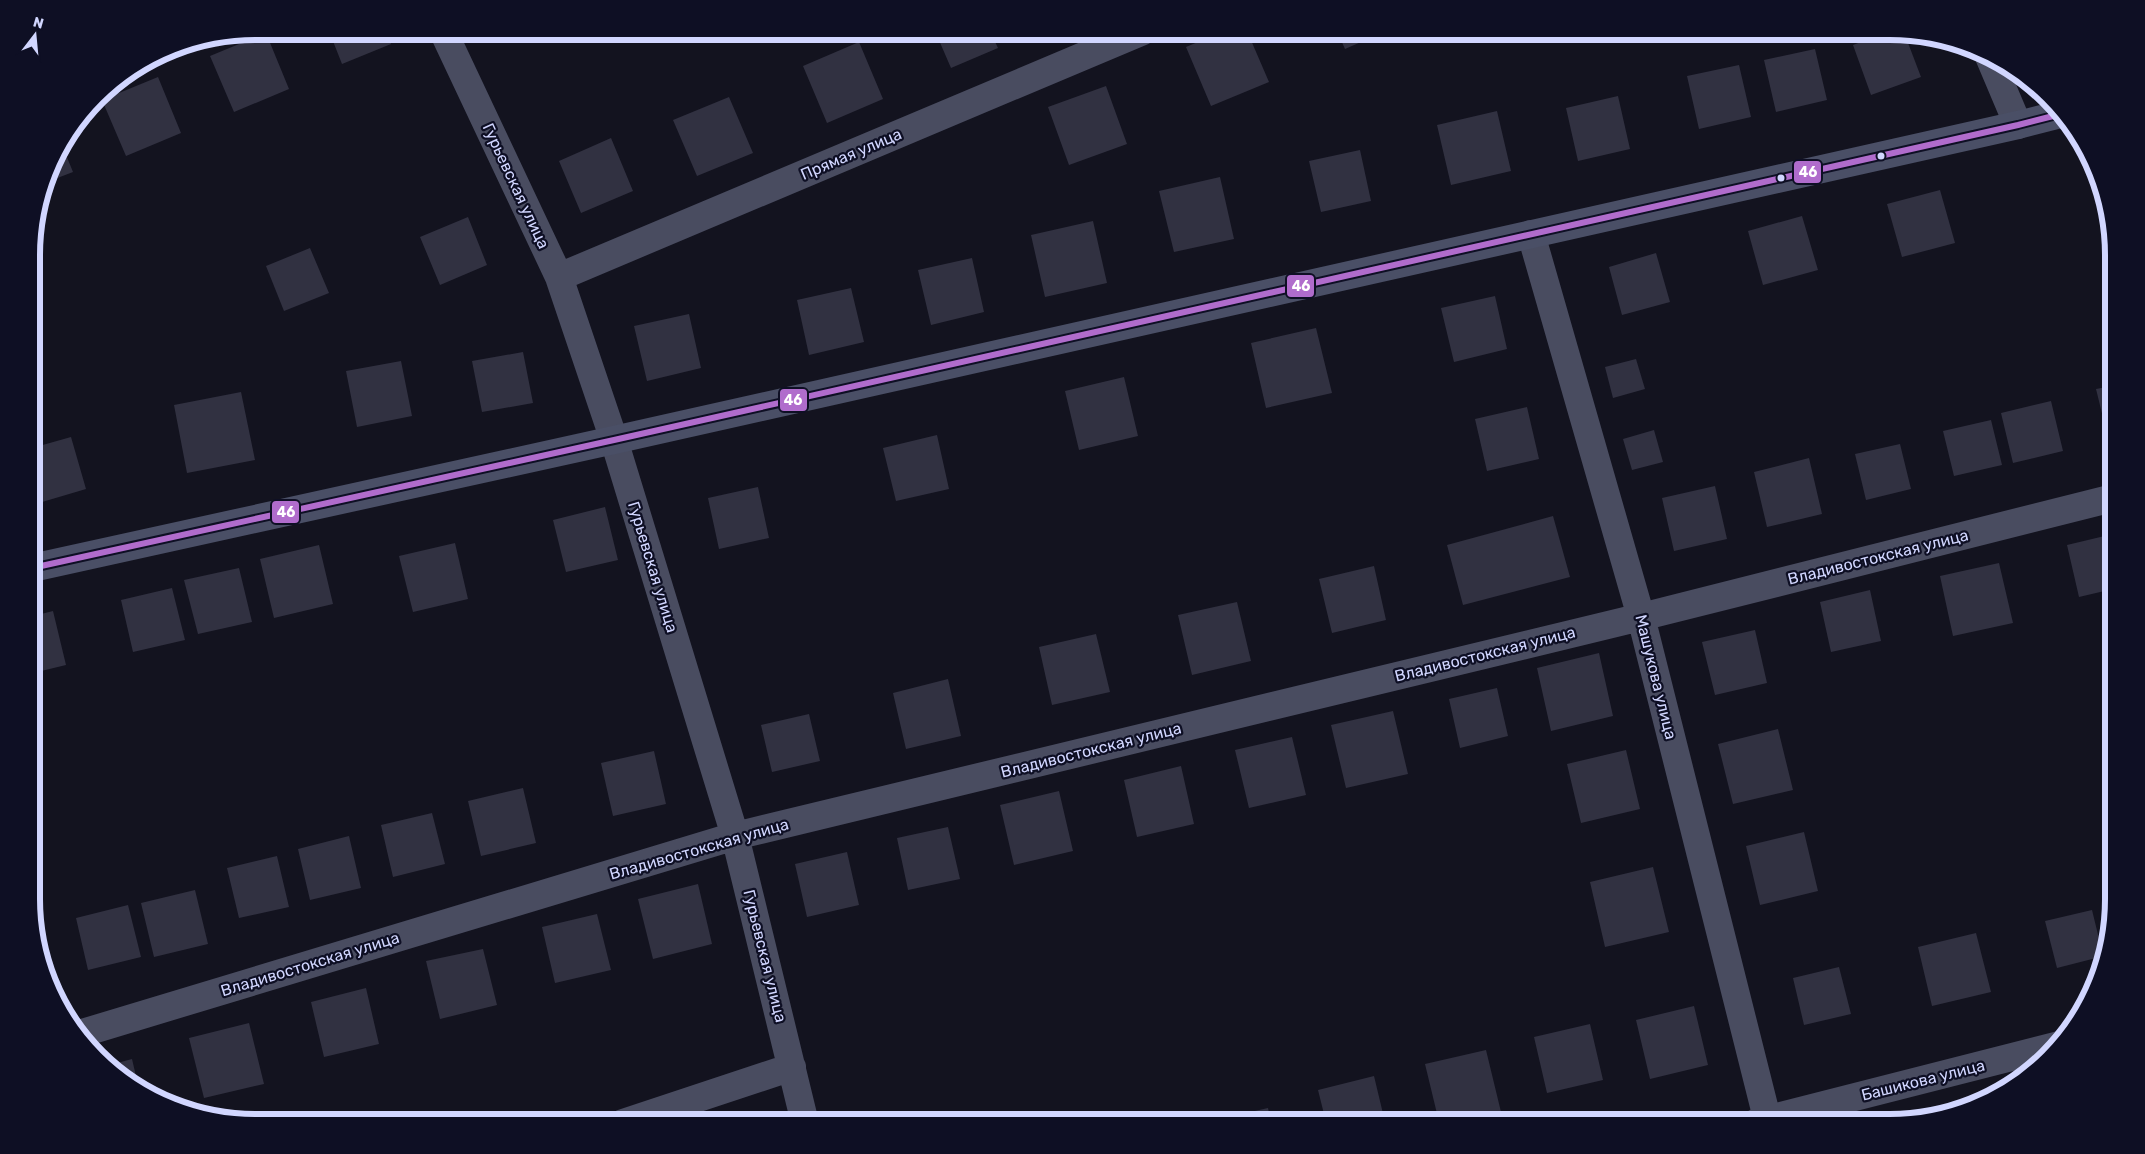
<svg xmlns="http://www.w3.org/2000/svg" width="2145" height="1154" viewBox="0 0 2145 1154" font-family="Rubik,sans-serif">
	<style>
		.building { fill: #313141 }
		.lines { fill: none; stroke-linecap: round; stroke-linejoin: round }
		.street { stroke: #494c60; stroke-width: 28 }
		.secondary { stroke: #4a4f66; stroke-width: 28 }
		.bus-1-casing { stroke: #0e0f24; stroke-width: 10 }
		.bus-1 { stroke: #b06ccc; stroke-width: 6 }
		.bus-dot { fill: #d1d6ff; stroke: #0e0f24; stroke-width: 2 }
		.labels { text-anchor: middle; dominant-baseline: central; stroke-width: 4.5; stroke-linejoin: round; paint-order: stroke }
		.street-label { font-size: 16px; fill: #d1d6ff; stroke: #0e0f24 }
		.rim { fill: none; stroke: #d1d6ff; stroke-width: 6 }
		.line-badge { stroke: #0e0f24; stroke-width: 2 }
		.badge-label { font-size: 14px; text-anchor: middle; font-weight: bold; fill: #fff }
	</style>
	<rect width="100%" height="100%" fill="#13131f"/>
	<path class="building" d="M329 31H386L391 44 342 64Z
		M935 31H990L998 48 951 68Z
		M1224 31H1247L1269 82 1211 106 1186 47Z
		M1337 31H1386L1345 49Z
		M1890 31 1905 35 1921 77 1871 95 1853 45Z
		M266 33 289 89 234 112 210 56Z
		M859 42 883 99 827 123 803 66Z
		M1815 49 1827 100 1776 112 1764 60Z
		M1739 65 1751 117 1699 129 1687 76Z
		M158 77 181 133 126 156 102 100Z
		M1106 86 1127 144 1069 165 1048 107Z
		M1618 96 1630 149 1578 161 1566 108Z
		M729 97 753 153 697 176 673 120Z
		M1497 111 1511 171 1451 185 1437 125Z
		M611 138 633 191 581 213 559 161Z
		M62 145 73 172 47 182 54 156Z
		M1360 150 1371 201 1321 212 1309 161Z
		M1220 177 1234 239 1174 252 1159 191Z
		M1940 190 1955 243 1902 257 1887 204Z
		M1802 216 1818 270 1763 285 1748 231Z
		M468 217 487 265 440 285 420 237Z
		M1093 221 1107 283 1045 297 1031 235Z
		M310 248 329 293 284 311 266 266Z
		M1656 253 1670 302 1622 315 1609 267Z
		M972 258 984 312 931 325 918 270Z
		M851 288 864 342 809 355 797 300Z
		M1495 296 1507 349 1454 362 1441 308Z
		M689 314 701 368 647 381 634 326Z
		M1316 328 1332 393 1266 408 1251 343Z
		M523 352 533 403 482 412 472 361Z
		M1636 359 1645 389 1613 398 1605 367Z
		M401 361 412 416 357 427 346 371Z
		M1124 377 1138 436 1079 450 1065 391Z
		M2112 386V445L2110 446 2096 389Z
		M241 392 255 460 187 473 174 405Z
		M2051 401 2063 451 2013 463 2001 413Z
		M1527 407 1539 459 1487 471 1475 419Z
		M1991 420 2002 465 1954 476 1943 431Z
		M1654 430 1663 462 1632 470 1623 439Z
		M937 435 949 489 896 501 883 448Z
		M71 437 86 489 32 505V448Z
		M1900 444 1911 489 1866 500 1855 454Z
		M1809 458 1822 514 1767 527 1754 472Z
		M1715 486 1727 539 1674 551 1662 498Z
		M758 487 769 538 719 549 708 498Z
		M605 507 618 560 566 572 553 520Z
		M1553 516 1570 577 1463 605 1447 545Z
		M2113 534V589L2079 597 2067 545Z
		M455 543 468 599 413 612 399 556Z
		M319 545 333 604 274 618 260 559Z
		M1999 563 2013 623 1953 636 1940 576Z
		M1374 566 1386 620 1332 633 1319 579Z
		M239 568 252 622 198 634 184 580Z
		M172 588 185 640 133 652 121 600Z
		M1870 590 1881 641 1831 652 1820 602Z
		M1237 602 1251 661 1192 675 1178 615Z
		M53 611 66 665 33 673V616Z
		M1755 630 1767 683 1715 695 1702 642Z
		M1096 634 1110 692 1052 705 1039 647Z
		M1599 653 1613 716 1551 731 1537 668Z
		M948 679 961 736 906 749 893 693Z
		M1497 688 1508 736 1460 748 1449 699Z
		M1393 711 1408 774 1346 788 1331 725Z
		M809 714 820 761 772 772 761 725Z
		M1778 729 1793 790 1733 804 1718 744Z
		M1292 737 1306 795 1249 808 1235 750Z
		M1626 750 1640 809 1581 823 1567 764Z
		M654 751 666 804 613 816 601 763Z
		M1181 766 1194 824 1137 837 1124 780Z
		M523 788 536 843 481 856 468 801Z
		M1059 791 1073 851 1014 865 1000 805Z
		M432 813 445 864 393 877 381 825Z
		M948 827 960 879 908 890 897 838Z
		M1804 832 1818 891 1760 905 1746 846Z
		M349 836 361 888 310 900 298 849Z
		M847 852 859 905 807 917 795 864Z
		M277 856 289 907 239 918 227 868Z
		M1653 867 1669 932 1605 947 1590 882Z
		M698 884 712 944 653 959 638 899Z
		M195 890 208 944 154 957 141 903Z
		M128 905 141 957 88 970 76 918Z
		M2092 910 2102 951 2100 957 2057 968 2045 921Z
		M597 914 611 970 555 983 542 927Z
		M1976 933 1991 992 1932 1006 1918 947Z
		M483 949 497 1005 440 1019 426 961Z
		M1839 967 1851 1014 1804 1025 1793 978Z
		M366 988 379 1044 324 1057 311 1002Z
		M1694 1006 1708 1065 1650 1079 1636 1020Z
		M249 1023 264 1084 204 1098 189 1038Z
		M1590 1024 1603 1080 1547 1093 1534 1037Z
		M1486 1050 1501 1112 1457 1122H1439L1425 1064Z
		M132 1059 139 1089 106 1066Z
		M1374 1076 1385 1122H1326L1318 1090Z
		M1268 1108 1271 1122H1212L1211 1121Z
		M753 1117 754 1123H733V1122Z"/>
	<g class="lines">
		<path class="street" d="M443 31 559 277 614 440 735 836 805 1123
			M1988 54 2018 125
			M1531 234 1641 617 1768 1122
			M559 277 1143 31
			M79 1034 735 836 1641 617 2113 498
			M1757 1122 2059 1045
			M623 1123 792 1067"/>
		<path class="secondary" d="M32 568 614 440 2018 125 2061 114"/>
		<g class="bus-1-casing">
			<path id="bus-1" d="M32 568 614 440 2018 125 2061 114"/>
		</g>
		<use href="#bus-1" class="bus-1"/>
	</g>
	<g class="bus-dot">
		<circle cx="1881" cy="156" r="4.5"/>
		<circle cx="1781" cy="178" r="4.5"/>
	</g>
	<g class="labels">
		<g class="street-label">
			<text transform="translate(851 154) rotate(-23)">Прямая улица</text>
			<text transform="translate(516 186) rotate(65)">Гурьевская улица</text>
			<text transform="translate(1878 557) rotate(-14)">Владивостокская улица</text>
			<text transform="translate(653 567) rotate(73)">Гурьевская улица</text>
			<text transform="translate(1485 654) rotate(-14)">Владивостокская улица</text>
			<text transform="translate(1656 677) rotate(76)">Машукова улица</text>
			<text transform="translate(1091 750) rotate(-14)">Владивостокская улица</text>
			<text transform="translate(699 849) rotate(-16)">Владивостокская улица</text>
			<text transform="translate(765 956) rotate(76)">Гурьевская улица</text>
			<text transform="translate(310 964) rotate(-17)">Владивостокская улица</text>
			<text transform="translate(1923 1080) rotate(-14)">Башикова улица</text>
		</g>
	</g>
	<path d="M0 0H2145V1154H0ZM255 40H1890A215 215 0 0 1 2105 255V899A215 215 0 0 1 1890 1114H255A215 215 0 0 1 40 899V255A215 215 0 0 1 255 40Z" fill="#0e0f24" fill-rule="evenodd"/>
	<path class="rim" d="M255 40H1890A215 215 0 0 1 2105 255V899A215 215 0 0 1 1890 1114H255A215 215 0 0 1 40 899V255A215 215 0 0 1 255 40Z"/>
	<g class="line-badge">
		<rect x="1793" y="160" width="29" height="24" rx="5" fill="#b06ccc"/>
		<rect x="1286" y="274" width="29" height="24" rx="5" fill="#b06ccc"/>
		<rect x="779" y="388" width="29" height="24" rx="5" fill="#b06ccc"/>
		<rect x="271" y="500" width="29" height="24" rx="5" fill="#b06ccc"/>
	</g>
	<g class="badge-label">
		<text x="1808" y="177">46</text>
		<text x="1301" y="291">46</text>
		<text x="793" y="405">46</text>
		<text x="286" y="517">46</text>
	</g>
	<g transform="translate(35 35) rotate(16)" stroke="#0e0f24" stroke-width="4" paint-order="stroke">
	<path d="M0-4L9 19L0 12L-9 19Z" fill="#d1d6ff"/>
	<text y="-8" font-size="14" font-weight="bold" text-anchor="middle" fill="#d1d6ff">N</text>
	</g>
</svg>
